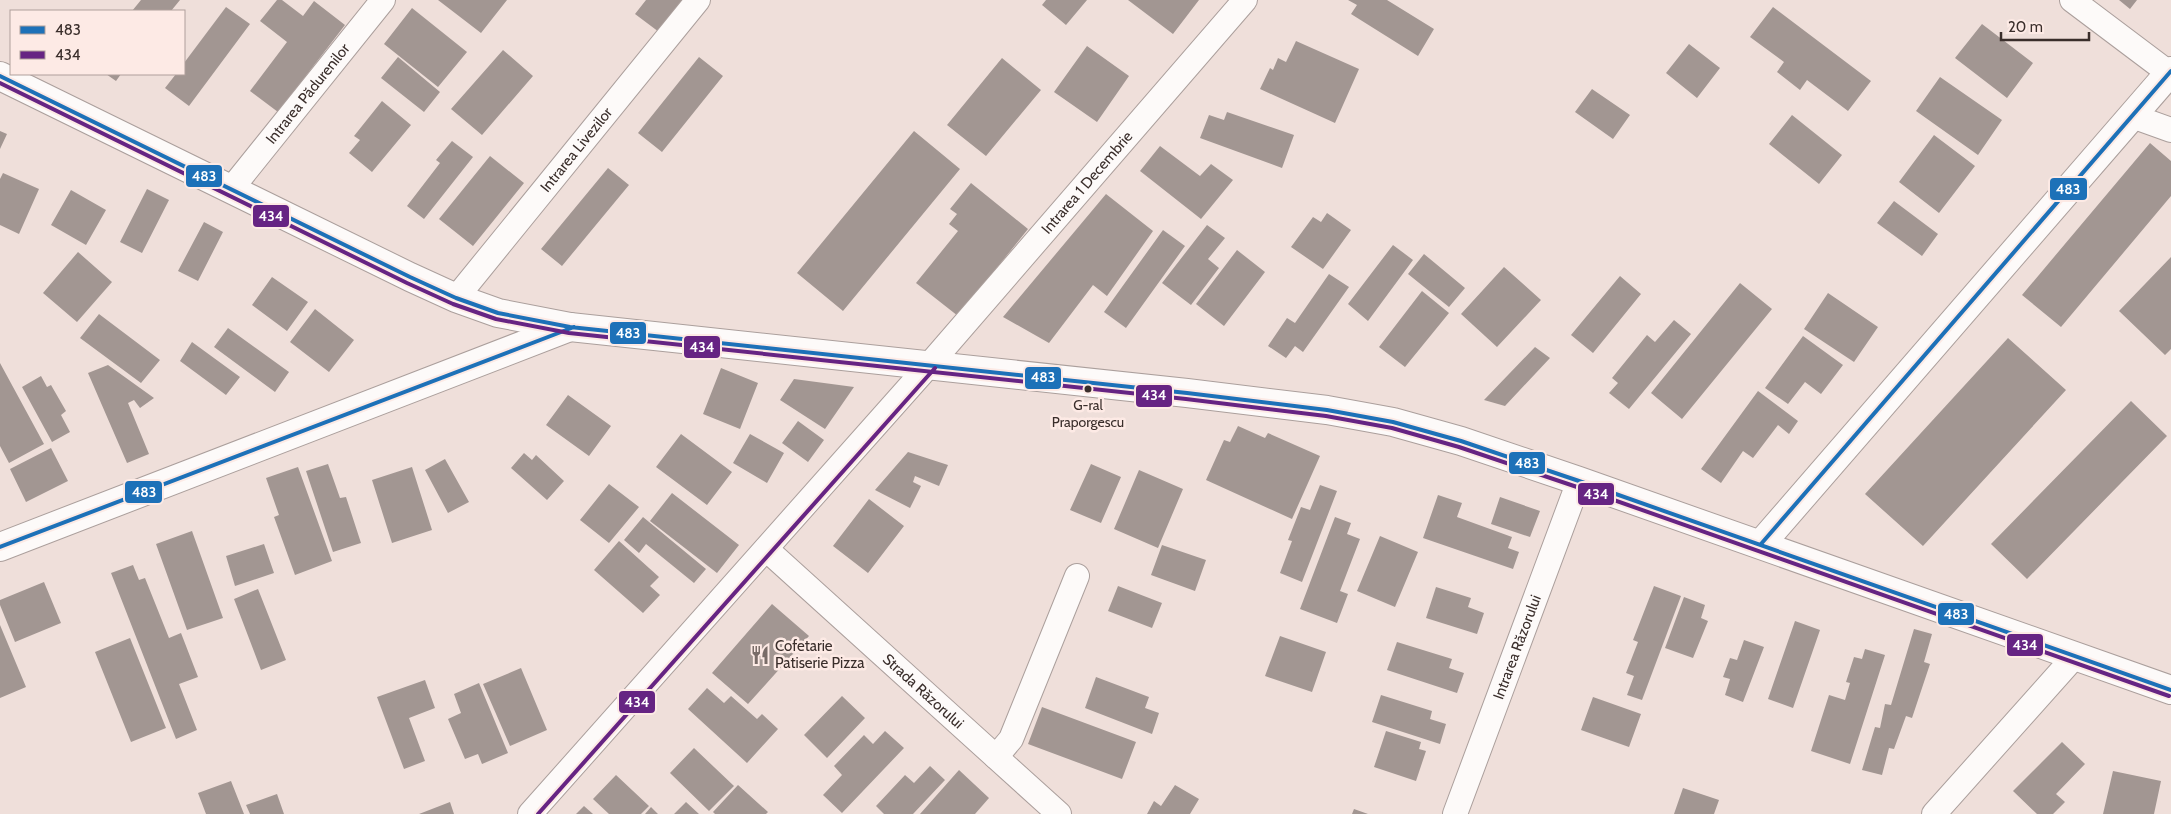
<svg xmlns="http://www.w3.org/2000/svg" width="2171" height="814" viewBox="0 0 2171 814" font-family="Cabin,sans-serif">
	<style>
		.building { fill: #a29692 }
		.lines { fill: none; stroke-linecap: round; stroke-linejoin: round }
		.minor-casing { stroke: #ab9f9c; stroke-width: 26 }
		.tertiary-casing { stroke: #ab9f9c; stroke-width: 30 }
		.secondary-casing { stroke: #ab9f9c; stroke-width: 30 }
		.minor { stroke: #fdfaf9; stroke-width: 24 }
		.tertiary { stroke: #fdfaf9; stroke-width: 28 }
		.secondary { stroke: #fdfaf9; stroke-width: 28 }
		.bus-1-casing { stroke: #fdeae5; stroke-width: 8 }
		.bus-2-casing { stroke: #fdeae5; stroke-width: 8 }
		.bus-1 { stroke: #1d71b8; stroke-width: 4 }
		.bus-2 { stroke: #662483; stroke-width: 4 }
		.bus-dot { fill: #3a2e2b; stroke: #fdeae5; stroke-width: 2 }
		.labels { text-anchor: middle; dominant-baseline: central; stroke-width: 5; stroke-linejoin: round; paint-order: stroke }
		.bus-label { font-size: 14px; fill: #3a2e2b; stroke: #fdeae5 }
		.street-label { font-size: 15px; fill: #3a2e2b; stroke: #fdeae5 }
		.poi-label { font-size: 15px; fill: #3a2e2b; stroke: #fdeae5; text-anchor: start }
		.line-badge { stroke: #fdeae5; stroke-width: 2 }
		.badge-label { font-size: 14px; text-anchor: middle; font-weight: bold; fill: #fff }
	</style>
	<rect width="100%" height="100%" fill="#efdfda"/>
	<path class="building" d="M141 0H180L171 11H132Z
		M277 0H282L303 16 314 1 345 25 278 112 250 91 287 42 260 21Z
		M438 0H507L481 33Z
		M646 0H691L663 35 635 14Z
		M1046 0H1087L1066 25 1042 5Z
		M1128 0H1199L1173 34Z
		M1348 0H1387L1434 29 1418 56 1351 14 1357 5Z
		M2119 0H2137L2130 9Z
		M226 7 250 24 189 106 165 88 176 74H184V63Z
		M1773 7 1871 81 1848 111 1807 80 1800 90 1777 72 1784 62 1750 37Z
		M412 8 467 52 438 87 384 44Z
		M1982 24 2033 63 2007 98 1955 58Z
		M1296 41 1359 69 1335 123 1260 89 1270 68 1273 70 1278 58 1286 62Z
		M1689 44 1720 68 1697 98 1666 73Z
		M1087 46 1129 76 1097 122 1054 92Z
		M503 50 533 76 482 135 451 109Z
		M398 57 440 92 424 112 381 78Z
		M699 57 723 76 662 152 638 133Z
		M1002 58 1041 90 986 156 947 125Z
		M106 74H121L116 81Z
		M1940 77 2002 120 1978 155 1916 111Z
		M1592 89 1630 115 1613 139 1575 112Z
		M382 101 411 125 372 172 349 153 360 140 354 136Z
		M1227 112 1294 135 1282 168 1200 138 1209 115 1224 120Z
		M1792 115 1842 155 1819 184 1769 144Z
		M0 131 7 134 0 149Z
		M914 131 960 169 843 311 797 273Z
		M1934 135 1975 166 1939 213 1899 182Z
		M452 141 473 157 424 219 407 206 440 163 436 160Z
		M2150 143 2171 161V196L2061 327 2022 295Z
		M1160 146 1200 176 1211 164 1233 180 1201 219 1140 171Z
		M490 156 524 183 473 246 439 219Z
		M608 168 629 185 562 266 541 249Z
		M3 173 39 189 19 234 0 225V179Z
		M971 183 1028 229 958 316 916 283 958 231 949 224 957 214 950 209Z
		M147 189 169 200 142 253 120 242Z
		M71 190 106 210 86 245 51 225Z
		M1106 194 1153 231 1107 296 1093 285 1049 343 1003 317Z
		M1894 201 1938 234 1922 256 1877 223Z
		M1327 213 1351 230 1323 269 1291 247 1313 217 1321 222Z
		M204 222 223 232 198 281 178 271Z
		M1207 225 1225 238 1208 259 1219 268 1191 305 1162 283Z
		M1163 230 1185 246 1126 328 1104 312Z
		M1393 245 1413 260 1368 321 1348 304Z
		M1237 250 1265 272 1224 326 1196 304Z
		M78 252 112 282 77 322 43 293Z
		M1424 254 1465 288 1449 307 1408 274Z
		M2171 257V349L2165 355 2119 311Z
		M1504 267 1541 300 1497 347 1461 314Z
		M1329 274 1349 287 1303 352 1295 346 1286 358 1268 346 1287 318 1295 323Z
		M1620 276 1641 294 1593 353 1571 335Z
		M272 277 308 302 287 331 252 305Z
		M1740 283 1772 309 1682 419 1651 393Z
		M1422 291 1449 313 1405 367 1379 347Z
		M1828 293 1878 327 1854 362 1804 329Z
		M315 309 354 340 329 372 290 342Z
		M99 314 160 360 141 383 80 338Z
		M1674 320 1691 334 1629 409 1609 393 1618 383 1612 378 1647 335 1655 342Z
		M228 328 289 372 275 392 214 347Z
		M1803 336 1843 365 1821 394 1805 382 1788 404 1765 388Z
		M2008 338 2066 390 1923 546 1865 494Z
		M192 342 240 377 226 395 180 361Z
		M1535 347 1550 358 1505 406 1484 400Z
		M0 363 44 444 9 463 0 446Z
		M108 365 154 398 140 408 134 400 128 403 149 454 127 463 88 373Z
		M721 368 758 383 740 429 703 414Z
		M41 376 47 387 51 385 66 411 61 415 70 432 52 442 22 387Z
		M794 379 854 387 825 429 780 400Z
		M1758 391 1798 421 1789 434 1778 425 1753 458 1743 451 1721 483 1701 469Z
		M568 395 611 426 589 456 546 425Z
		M2131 401 2167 436 2027 579 1991 544Z
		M798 421 824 440 808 462 782 443Z
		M1238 426 1265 438 1268 433 1320 456 1292 519 1206 480 1224 440 1230 442Z
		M681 434 732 472 707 505 656 467Z
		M750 434 784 453 767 483 733 463Z
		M51 448 68 481 26 502 10 469Z
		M908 452 948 465 939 486 915 476 913 482 921 486 910 508 875 490Z
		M524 453 532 460 536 455 564 481 547 500 511 468Z
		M445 459 469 502 448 513 425 470Z
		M328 464 340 498 346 497 361 543 333 552 306 471Z
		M1091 464 1121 477 1101 523 1070 510Z
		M298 467 332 561 295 575 274 517 279 515 266 478Z
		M412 467 432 530 392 543 372 480Z
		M1139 470 1183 489 1158 548 1114 529Z
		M609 484 639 507 609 543 580 520Z
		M1320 485 1337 491 1302 582 1280 573 1292 541 1288 540 1301 507 1310 510Z
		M672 493 739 545 717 573 650 521Z
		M1438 495 1462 503 1457 517 1512 537 1508 548 1519 552 1513 569 1423 538Z
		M1500 497 1540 511 1530 537 1491 524Z
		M869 499 904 526 868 573 833 546Z
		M643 517 706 569 694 583 646 544 639 553 624 540Z
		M1335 517 1351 523 1347 534 1360 539 1340 591 1348 594 1337 623 1300 609Z
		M192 531 223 618 187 630 156 544Z
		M1380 536 1418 552 1395 607 1357 591Z
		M619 541 659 577 650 586 660 595 643 613 594 570Z
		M264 544 274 573 235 586 226 556Z
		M1162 545 1206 560 1195 591 1151 575Z
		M133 565 139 580 145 578 169 638 181 633 198 677 179 684 197 730 176 739 111 573Z
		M44 582 61 623 15 642 0 605V600Z
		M1118 586 1162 603 1152 628 1108 611Z
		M1654 586 1681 596 1642 700 1627 695 1634 676 1626 673 1638 642 1633 640Z
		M1436 587 1471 598 1468 607 1484 613 1477 634 1426 618Z
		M258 589 286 660 261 670 234 599Z
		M1684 597 1705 605 1701 618 1708 621 1693 658 1665 648Z
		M772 604 809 636 748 704 712 673Z
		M1795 621 1820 630 1793 708 1768 699Z
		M0 625 26 687 0 698Z
		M1914 629 1932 634 1924 662 1930 664 1912 718 1906 716 1894 749 1889 748 1882 775 1862 770 1875 727 1880 728 1885 704 1891 705Z
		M1280 636 1326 652 1312 692 1265 676Z
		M130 638 166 728 131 742 95 652Z
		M1744 640 1764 647 1743 702 1725 695 1730 679 1723 677 1730 658 1737 660Z
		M1397 642 1452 659 1449 668 1464 673 1457 693 1387 670Z
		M1865 649 1885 655 1850 764 1811 751 1829 695 1845 700 1850 683 1846 682 1854 657 1862 659Z
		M521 668 547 730 510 746 483 684Z
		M1096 677 1149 697 1145 708 1159 713 1152 734 1085 708Z
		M425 680 435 708 409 718 425 761 404 769 377 697Z
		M479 683 508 753 482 764 478 754 465 759 448 719 461 713 454 694Z
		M707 688 724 703 731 696 757 719 762 714 778 729 747 763 688 709Z
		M1381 695 1432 711 1430 719 1446 724 1440 744 1372 722Z
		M842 696 865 718 827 758 804 735Z
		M1593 697 1641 714 1629 747 1581 730Z
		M1042 707 1136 742 1122 779 1028 744Z
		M885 731 904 748 842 813 823 795 842 775 834 766 864 735 873 744Z
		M1386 731 1421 742 1419 749 1426 751 1416 781 1374 767Z
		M2062 742 2085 764 2056 794 2065 802 2053 814H2037L2013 791Z
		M694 748 734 786 709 811 670 773Z
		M930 766 945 780 913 814H884L876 806 905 775 914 783Z
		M959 770 989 798 975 814H920Z
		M2113 771 2161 781 2154 814H2103Z
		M616 775 649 806 641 814H609L593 799Z
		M231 781 244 814H206L198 793Z
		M738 785 768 812 766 814H715L713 812Z
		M1175 785 1199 799 1190 814H1147L1154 801 1161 806Z
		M1683 788 1719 800 1714 814H1674Z
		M277 794 284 814H250L246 805Z
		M450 802 454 814H419Z
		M686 802 699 814H674Z
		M584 806 593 814H576Z
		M651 807 658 814H645Z
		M1354 809 1368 814H1352Z"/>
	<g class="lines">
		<g class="minor-casing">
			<g id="minor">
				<path d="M2072 0 2169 73"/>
				<path d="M2132 116 2171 130"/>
				<path id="s1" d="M232 188 383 0"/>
				<path id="s2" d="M456 298 698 0"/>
				<path id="s3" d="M766 549 1059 814"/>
				<path d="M996 757 1011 739 1077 576"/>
				<path id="s4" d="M530 814 930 364 1245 0"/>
				<path id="s5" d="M1455 814 1579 481"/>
				<path d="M1934 814 2075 656"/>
			</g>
		</g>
		<g class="tertiary-casing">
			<path id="tertiary" d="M1761 544 2171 71
				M0 547 570 327"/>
		</g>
		<g class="secondary-casing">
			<path id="secondary" d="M0 76 410 277 456 298 498 313 570 327 1187 393 1327 410 1393 422 1461 441 1579 481 2171 690"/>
		</g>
		<use href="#minor" class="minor"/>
		<use href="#tertiary" class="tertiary"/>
		<use href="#secondary" class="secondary"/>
		<g class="bus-1-casing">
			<path id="bus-1" d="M0 76 410 277 456 298 498 313 570 327 1187 393 1327 410 1393 422 1461 441 1579 481 2171 690
				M1761 544 2171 71
				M0 547 574 327"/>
		</g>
		<g class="bus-2-casing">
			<path id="bus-2" d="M0 83 407 283 453 304 496 319 569 333 1186 399 1326 416 1392 428 1459 447 1577 487 2169 696
				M538 814 935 368"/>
		</g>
		<use href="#bus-1" class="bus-1"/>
		<use href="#bus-2" class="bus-2"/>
	</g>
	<defs>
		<g id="restaurant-bare" transform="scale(1.5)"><path d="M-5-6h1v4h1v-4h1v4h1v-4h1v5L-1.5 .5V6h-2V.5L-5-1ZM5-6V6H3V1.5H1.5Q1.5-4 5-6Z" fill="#796c68" stroke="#fdeae5" stroke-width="2.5" paint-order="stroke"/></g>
	</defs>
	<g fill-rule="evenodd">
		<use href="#restaurant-bare" x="760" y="655"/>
	</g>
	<circle class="bus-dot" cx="1088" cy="389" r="4.5"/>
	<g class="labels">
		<g class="bus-label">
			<text x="1088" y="405">G-ral<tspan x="1088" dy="17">Praporgescu</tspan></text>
		</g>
		<g class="street-label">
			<text stroke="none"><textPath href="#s1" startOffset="121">Intrarea Pădurenilor</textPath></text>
			<text stroke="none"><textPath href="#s2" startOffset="191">Intrarea Livezilor</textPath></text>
			<text stroke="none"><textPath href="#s4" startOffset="842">Intrarea 1 Decembrie</textPath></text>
			<text stroke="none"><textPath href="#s5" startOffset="178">Intrarea Răzorului</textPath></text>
			<text stroke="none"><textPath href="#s3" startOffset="212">Strada Răzorului</textPath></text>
		</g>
		<g class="poi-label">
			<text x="775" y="646">Cofetarie<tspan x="775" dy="17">Patiserie Pizza</tspan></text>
		</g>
	</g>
	<g class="line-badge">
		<rect x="185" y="164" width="38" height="24" rx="5" fill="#1d71b8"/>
		<rect x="2049" y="177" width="39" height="24" rx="5" fill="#1d71b8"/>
		<rect x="252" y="204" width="38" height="24" rx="5" fill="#662483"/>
		<rect x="609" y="321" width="38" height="24" rx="5" fill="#1d71b8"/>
		<rect x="683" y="335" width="38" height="24" rx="5" fill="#662483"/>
		<rect x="1024" y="366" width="38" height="24" rx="5" fill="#1d71b8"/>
		<rect x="1135" y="384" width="38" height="24" rx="5" fill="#662483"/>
		<rect x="1508" y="451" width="38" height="24" rx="5" fill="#1d71b8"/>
		<rect x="124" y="480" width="39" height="24" rx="5" fill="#1d71b8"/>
		<rect x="1577" y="482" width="38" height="24" rx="5" fill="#662483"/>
		<rect x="1937" y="602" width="38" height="24" rx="5" fill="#1d71b8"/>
		<rect x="2006" y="633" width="38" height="24" rx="5" fill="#662483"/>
		<rect x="618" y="690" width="38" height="24" rx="5" fill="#662483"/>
	</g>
	<g class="badge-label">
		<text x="204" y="181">483</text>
		<text x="2068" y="194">483</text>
		<text x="271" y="221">434</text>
		<text x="628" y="338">483</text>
		<text x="702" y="352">434</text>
		<text x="1043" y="382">483</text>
		<text x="1154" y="400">434</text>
		<text x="1527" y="468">483</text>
		<text x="144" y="497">483</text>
		<text x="1596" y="499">434</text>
		<text x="1956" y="619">483</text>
		<text x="2025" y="650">434</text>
		<text x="637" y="707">434</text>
	</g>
	<rect x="10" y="10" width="175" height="65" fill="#fdeae5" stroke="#af9f9b"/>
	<rect x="20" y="26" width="25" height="8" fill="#1d71b8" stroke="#af9f9b"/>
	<text x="55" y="35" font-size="15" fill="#3a2e2b">483</text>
	<rect x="20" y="51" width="25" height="8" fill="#662483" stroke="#af9f9b"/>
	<text x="55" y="60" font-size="15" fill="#3a2e2b">434</text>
	<path d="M2001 32v8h88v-8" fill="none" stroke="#3a2e2b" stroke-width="2.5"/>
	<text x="2008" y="32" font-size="15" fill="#3a2e2b" stroke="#fdeae5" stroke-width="4" paint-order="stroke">20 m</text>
</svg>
